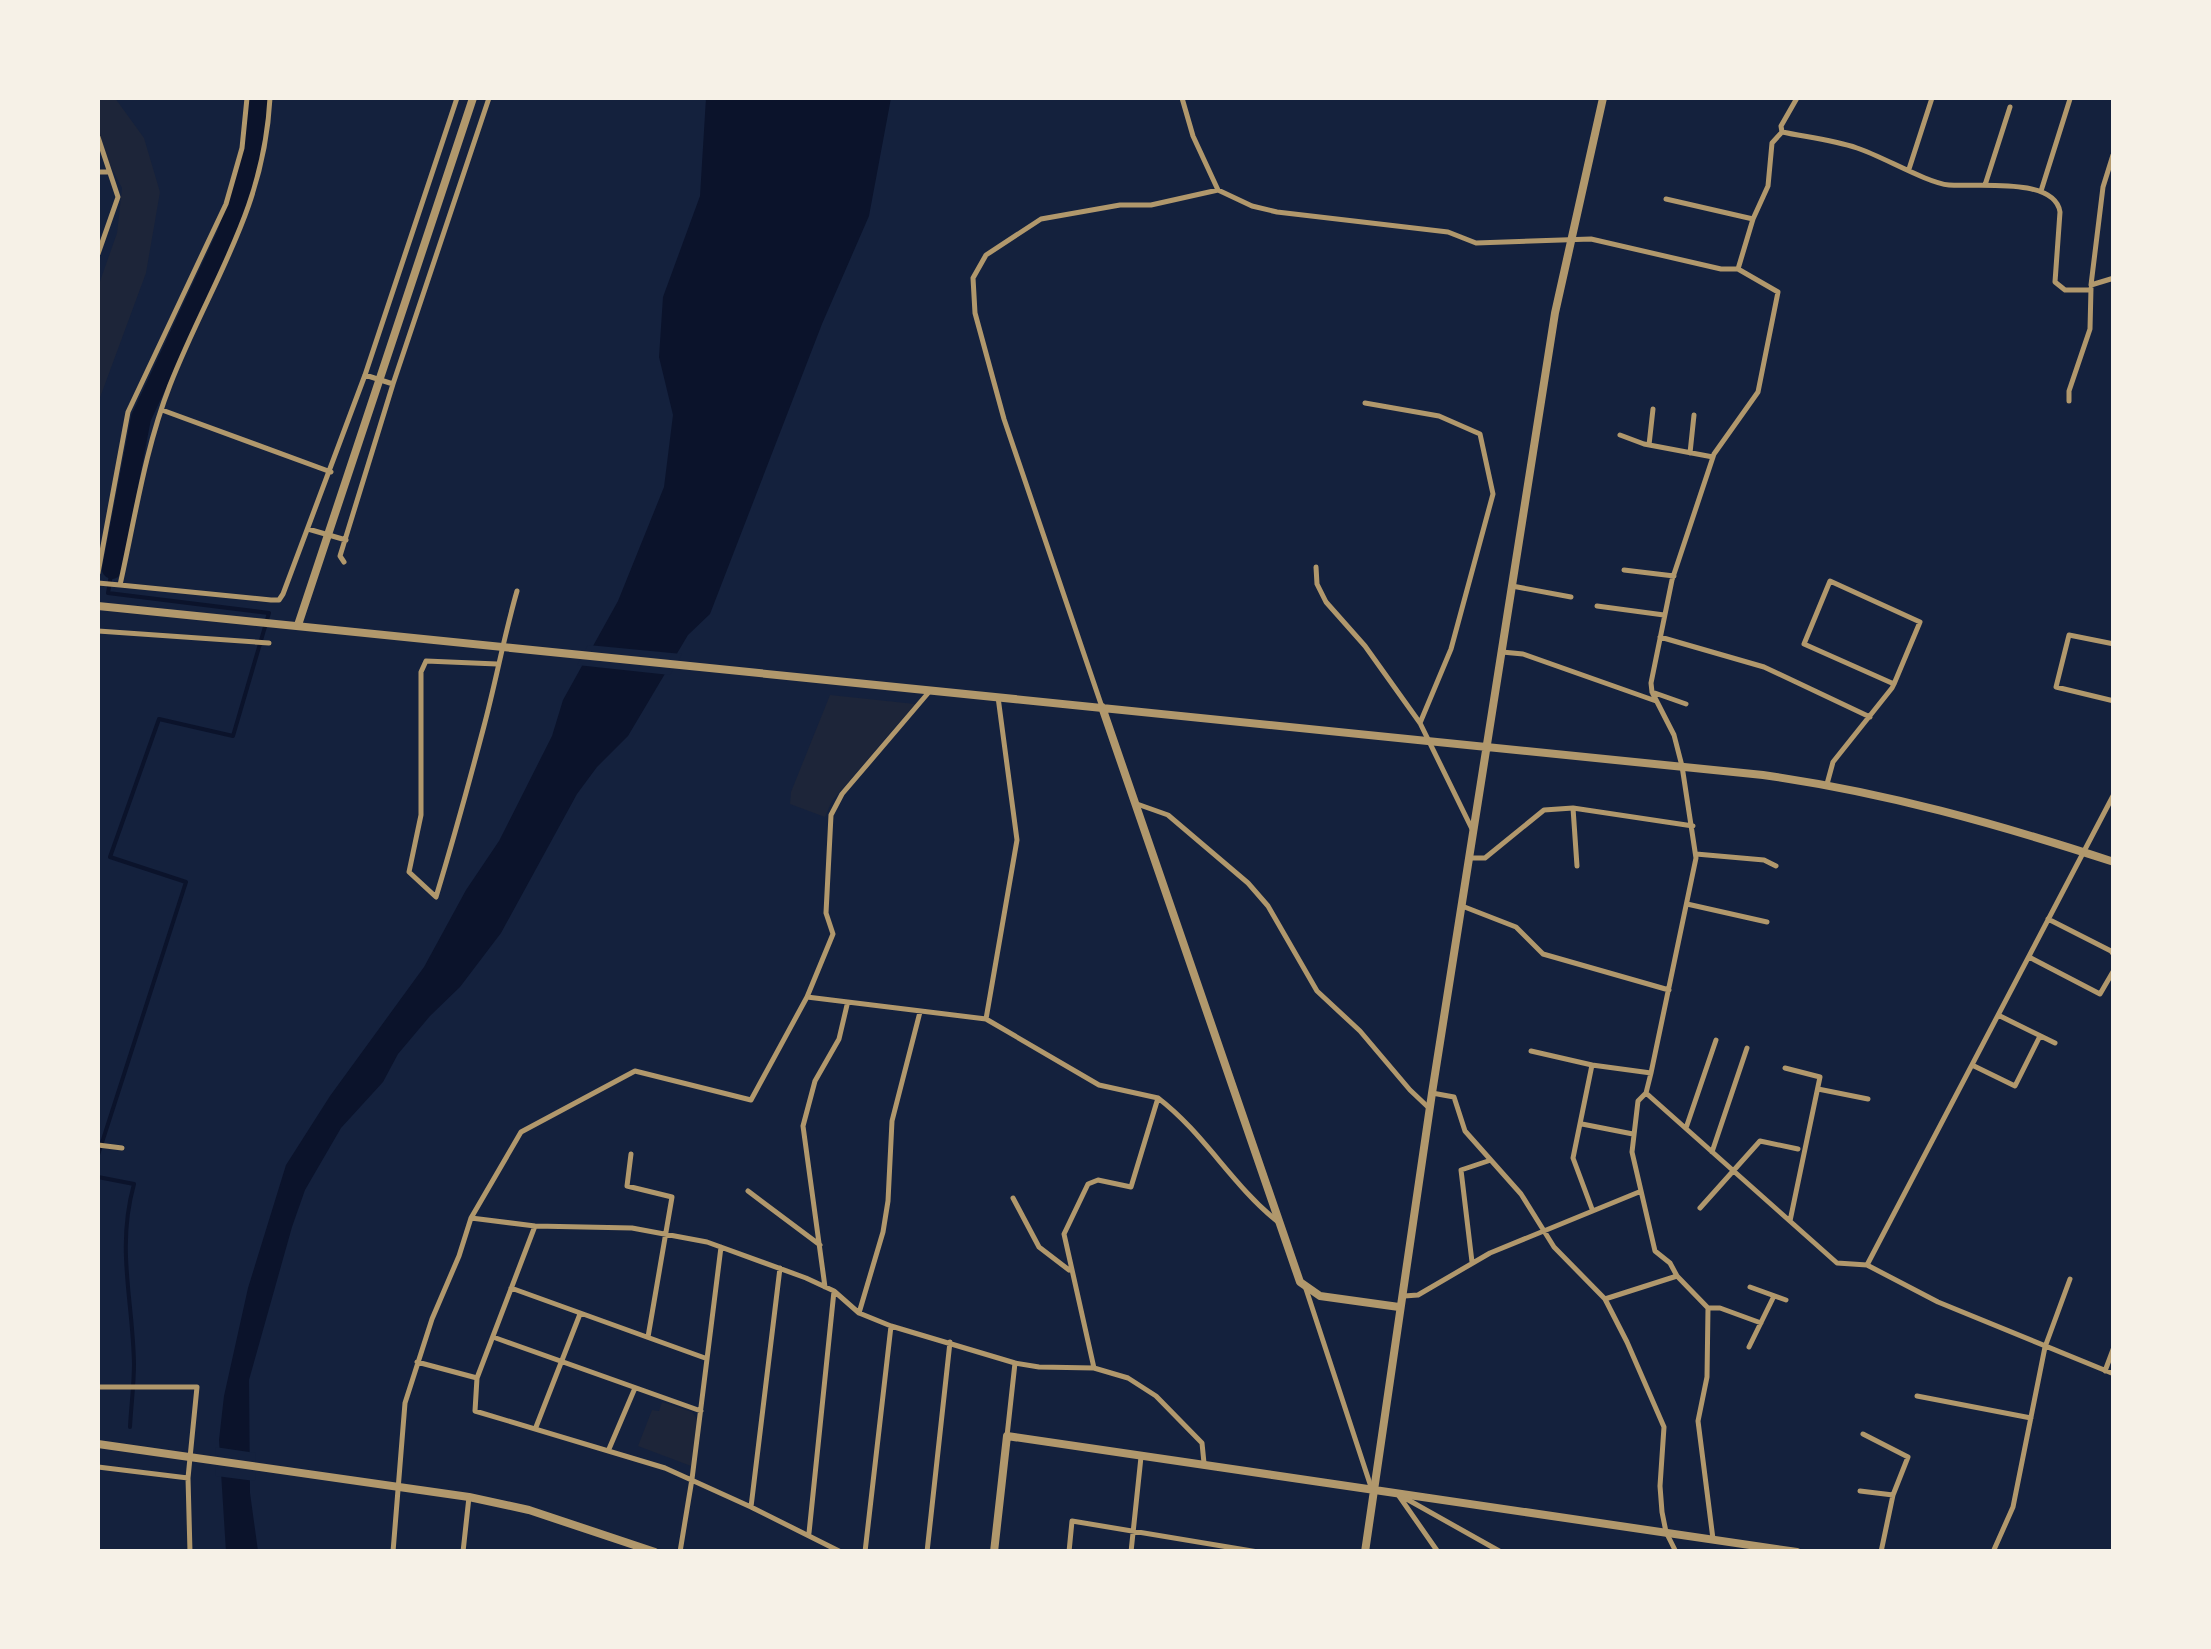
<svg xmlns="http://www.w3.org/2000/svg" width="2211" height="1649" viewBox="0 0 2211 1649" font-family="Signika,sans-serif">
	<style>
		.green { fill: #1d2539 }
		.water { fill: #0b132b }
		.pier { fill: #14213d }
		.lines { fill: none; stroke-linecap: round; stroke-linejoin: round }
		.stream { stroke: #0b132b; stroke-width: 4 }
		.river { stroke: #0b132b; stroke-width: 20 }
		.minor { stroke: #b1986c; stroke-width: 5 }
		.tertiary { stroke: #b1986c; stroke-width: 8 }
	</style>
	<rect width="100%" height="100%" fill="#14213d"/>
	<path class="green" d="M98 98H115L144 138 160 192 146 273 98 403V287L117 233 122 188 98 142Z
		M830 695 915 704 832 801 825 817 790 804 791 792Z
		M662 1402 692 1412 697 1419 691 1466 638 1446 652 1410 659 1411Z"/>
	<path class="water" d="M706 98H891L869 216 822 324 710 614 688 635 628 736 597 767 577 794 501 933 460 987 430 1016 398 1054 383 1082 341 1128 305 1190 292 1227 249 1380 250 1493 258 1551 226 1552 219 1440 224 1396 248 1288 286 1165 330 1096 424 967 466 890 499 841 552 736 563 700 618 601 664 487 673 415 659 357 663 297 700 196Z"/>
	<path class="pier" d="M588 645 682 654 670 675 577 665Z
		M215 1447 256 1453 255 1481 216 1476Z"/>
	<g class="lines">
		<path class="stream" d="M98 1155 186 882 110 857 159 719 233 736 269 613 108 593 112 569
			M98 1177 134 1184C116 1249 133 1300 134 1364 134 1385 131 1407 130 1427"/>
		<path class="river" d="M112 569 141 418 227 234 249 168 259 98"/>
		<path class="minor" d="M270 98C264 212 210 283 170 385 145 449 135 518 120 585L271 600H279L283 594 365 375 457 98
			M1182 98 1193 136 1218 190
			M1782 132 1781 126 1797 98
			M98 137 118 197 98 254
			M2113 155 2103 187 2091 285 2114 278
			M1909 169 1932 98
			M98 172H109
			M1985 185 2010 107
			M2041 191 2070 99
			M1666 199 1753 219
			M1738 269 1753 219 1768 186 1772 143 1782 132C1806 137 1833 140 1857 148 1882 156 1927 183 1949 185 1977 187 2055 177 2060 212L2055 282 2065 290H2091
			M365 375 393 384
			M2069 401V391L2090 329 2091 288
			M1365 403 1439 416 1480 434 1493 494 1451 649 1420 723
			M162 410 331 472
			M1620 435 1644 444 1713 457
			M1649 445 1653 409
			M1690 453 1694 415
			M308 529 346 540
			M344 562 340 556 393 384 489 98
			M1316 567 1317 584 1326 602 1365 646 1420 723 1472 829
			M1624 570 1674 576
			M98 573 128 412 226 204 242 148 247 98
			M98 583 120 585
			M1512 586 1571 597
			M1597 606 1664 615
			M98 631 269 643
			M1660 637 1764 667 1870 717
			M2114 644 2069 635 2056 687 2114 701
			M1502 652 1523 654 1656 701
			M497 664 426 661 421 672V815L409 872 436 897C453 841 469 783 484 726 496 681 504 636 517 591
			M1652 692 1686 704
			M1102 707 1004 419 975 313 973 278 986 255 1041 219 1120 205H1151L1218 190 1252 206 1277 212 1448 232 1476 243 1591 239 1721 269H1738L1778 292 1758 392 1714 454 1672 580 1651 683 1652 692 1674 735 1682 766 1696 858 1651 1073 1646 1093 1638 1101 1632 1152 1655 1251 1670 1263 1677 1276 1708 1308 1707 1377 1698 1421 1713 1539
			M1827 784 1833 762 1892 688 1894 684 1920 622 1830 581 1804 644 1894 684
			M1137 804 1168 815 1248 883 1268 906 1317 991 1360 1031 1410 1090 1429 1108
			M1573 808 1577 866
			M1696 854 1764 860 1776 866
			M1471 858H1485L1544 810 1573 808 1693 826
			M1687 904 1767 922
			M1462 906 1516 927 1543 954 1669 990
			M2048 919 2111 951 2114 955
			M2029 957 2100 994 2114 970
			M807 997 833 934 826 913 831 815 842 794 929 692
			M1998 1015 2055 1043
			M986 1019 1017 840 998 697
			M1531 1051 1592 1065
			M1972 1065 2015 1086 2040 1036
			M1785 1068 1820 1077 1790 1221
			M1818 1089 1868 1099
			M1432 1093 1454 1097 1465 1131 1521 1194 1554 1247 1605 1299 1627 1342 1664 1427 1660 1486 1662 1512 1666 1532 1676 1552
			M1646 1093 1837 1263 1867 1265 1938 1302 2114 1374
			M1582 1124 1633 1134
			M1686 1128 1716 1040
			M98 1145 122 1148
			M1712 1152 1747 1048
			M631 1154 627 1186 672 1197 648 1337
			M748 1191 820 1245
			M1013 1198 1039 1247 1069 1270
			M1700 1208 1760 1141 1798 1149
			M1592 1209 1573 1158 1592 1065 1651 1073
			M471 1218 535 1226 632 1228 707 1242 806 1278 834 1291 859 1313 891 1326 1015 1363 1039 1367 1094 1368 1128 1378 1156 1396 1202 1443 1204 1463
			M535 1226 477 1378 475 1411 665 1468 751 1507 780 1268
			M1472 1262 1461 1170 1488 1161
			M1867 1265 2114 794
			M825 1287 803 1126 815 1081 839 1039 847 1005
			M1750 1287 1786 1300
			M511 1288 705 1358
			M1306 1289 1372 1490
			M1404 1296 1418 1295 1490 1253 1639 1192
			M1605 1299 1677 1276
			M1708 1308H1720L1761 1323
			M859 1313 883 1232 888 1201 892 1121 920 1012
			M493 1337 701 1411
			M1749 1347 1774 1296
			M417 1362 477 1378
			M1094 1368 1064 1234 1088 1184 1098 1180 1131 1187 1158 1098C1204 1133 1232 1185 1277 1221
			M2105 1371 2114 1347
			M98 1387H197L188 1478 190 1552
			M1917 1396 2031 1418
			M536 1427 580 1314
			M1863 1434 1908 1457 1893 1495 1881 1552
			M1007 1436 1015 1363
			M609 1449 635 1388
			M98 1467 188 1478
			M1860 1491 1893 1495
			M1399 1496 1438 1552
			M1403 1497 1501 1552
			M751 1507 841 1552
			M809 1533 834 1291
			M393 1552 405 1403 432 1319 459 1256 471 1218 521 1132 635 1071 751 1100 807 997 986 1019 1099 1085 1158 1098
			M463 1552 469 1497
			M680 1552 692 1479 721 1247
			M865 1552 891 1326
			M927 1552 950 1342
			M1069 1552 1072 1521 1258 1552
			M1131 1552 1141 1457
			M1993 1552 2013 1507 2045 1347 2070 1279"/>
		<path class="tertiary" d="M98 606 1763 775C1884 792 1998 824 2114 862
			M298 625 473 98
			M1102 707 1300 1282 1320 1296 1399 1307
			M98 1444 469 1497 529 1510 655 1552
			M994 1552 1007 1436 1797 1552
			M1365 1552 1432 1093 1555 313 1603 98"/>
	</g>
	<rect width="2211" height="1649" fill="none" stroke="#f6f1e7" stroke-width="200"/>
</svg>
